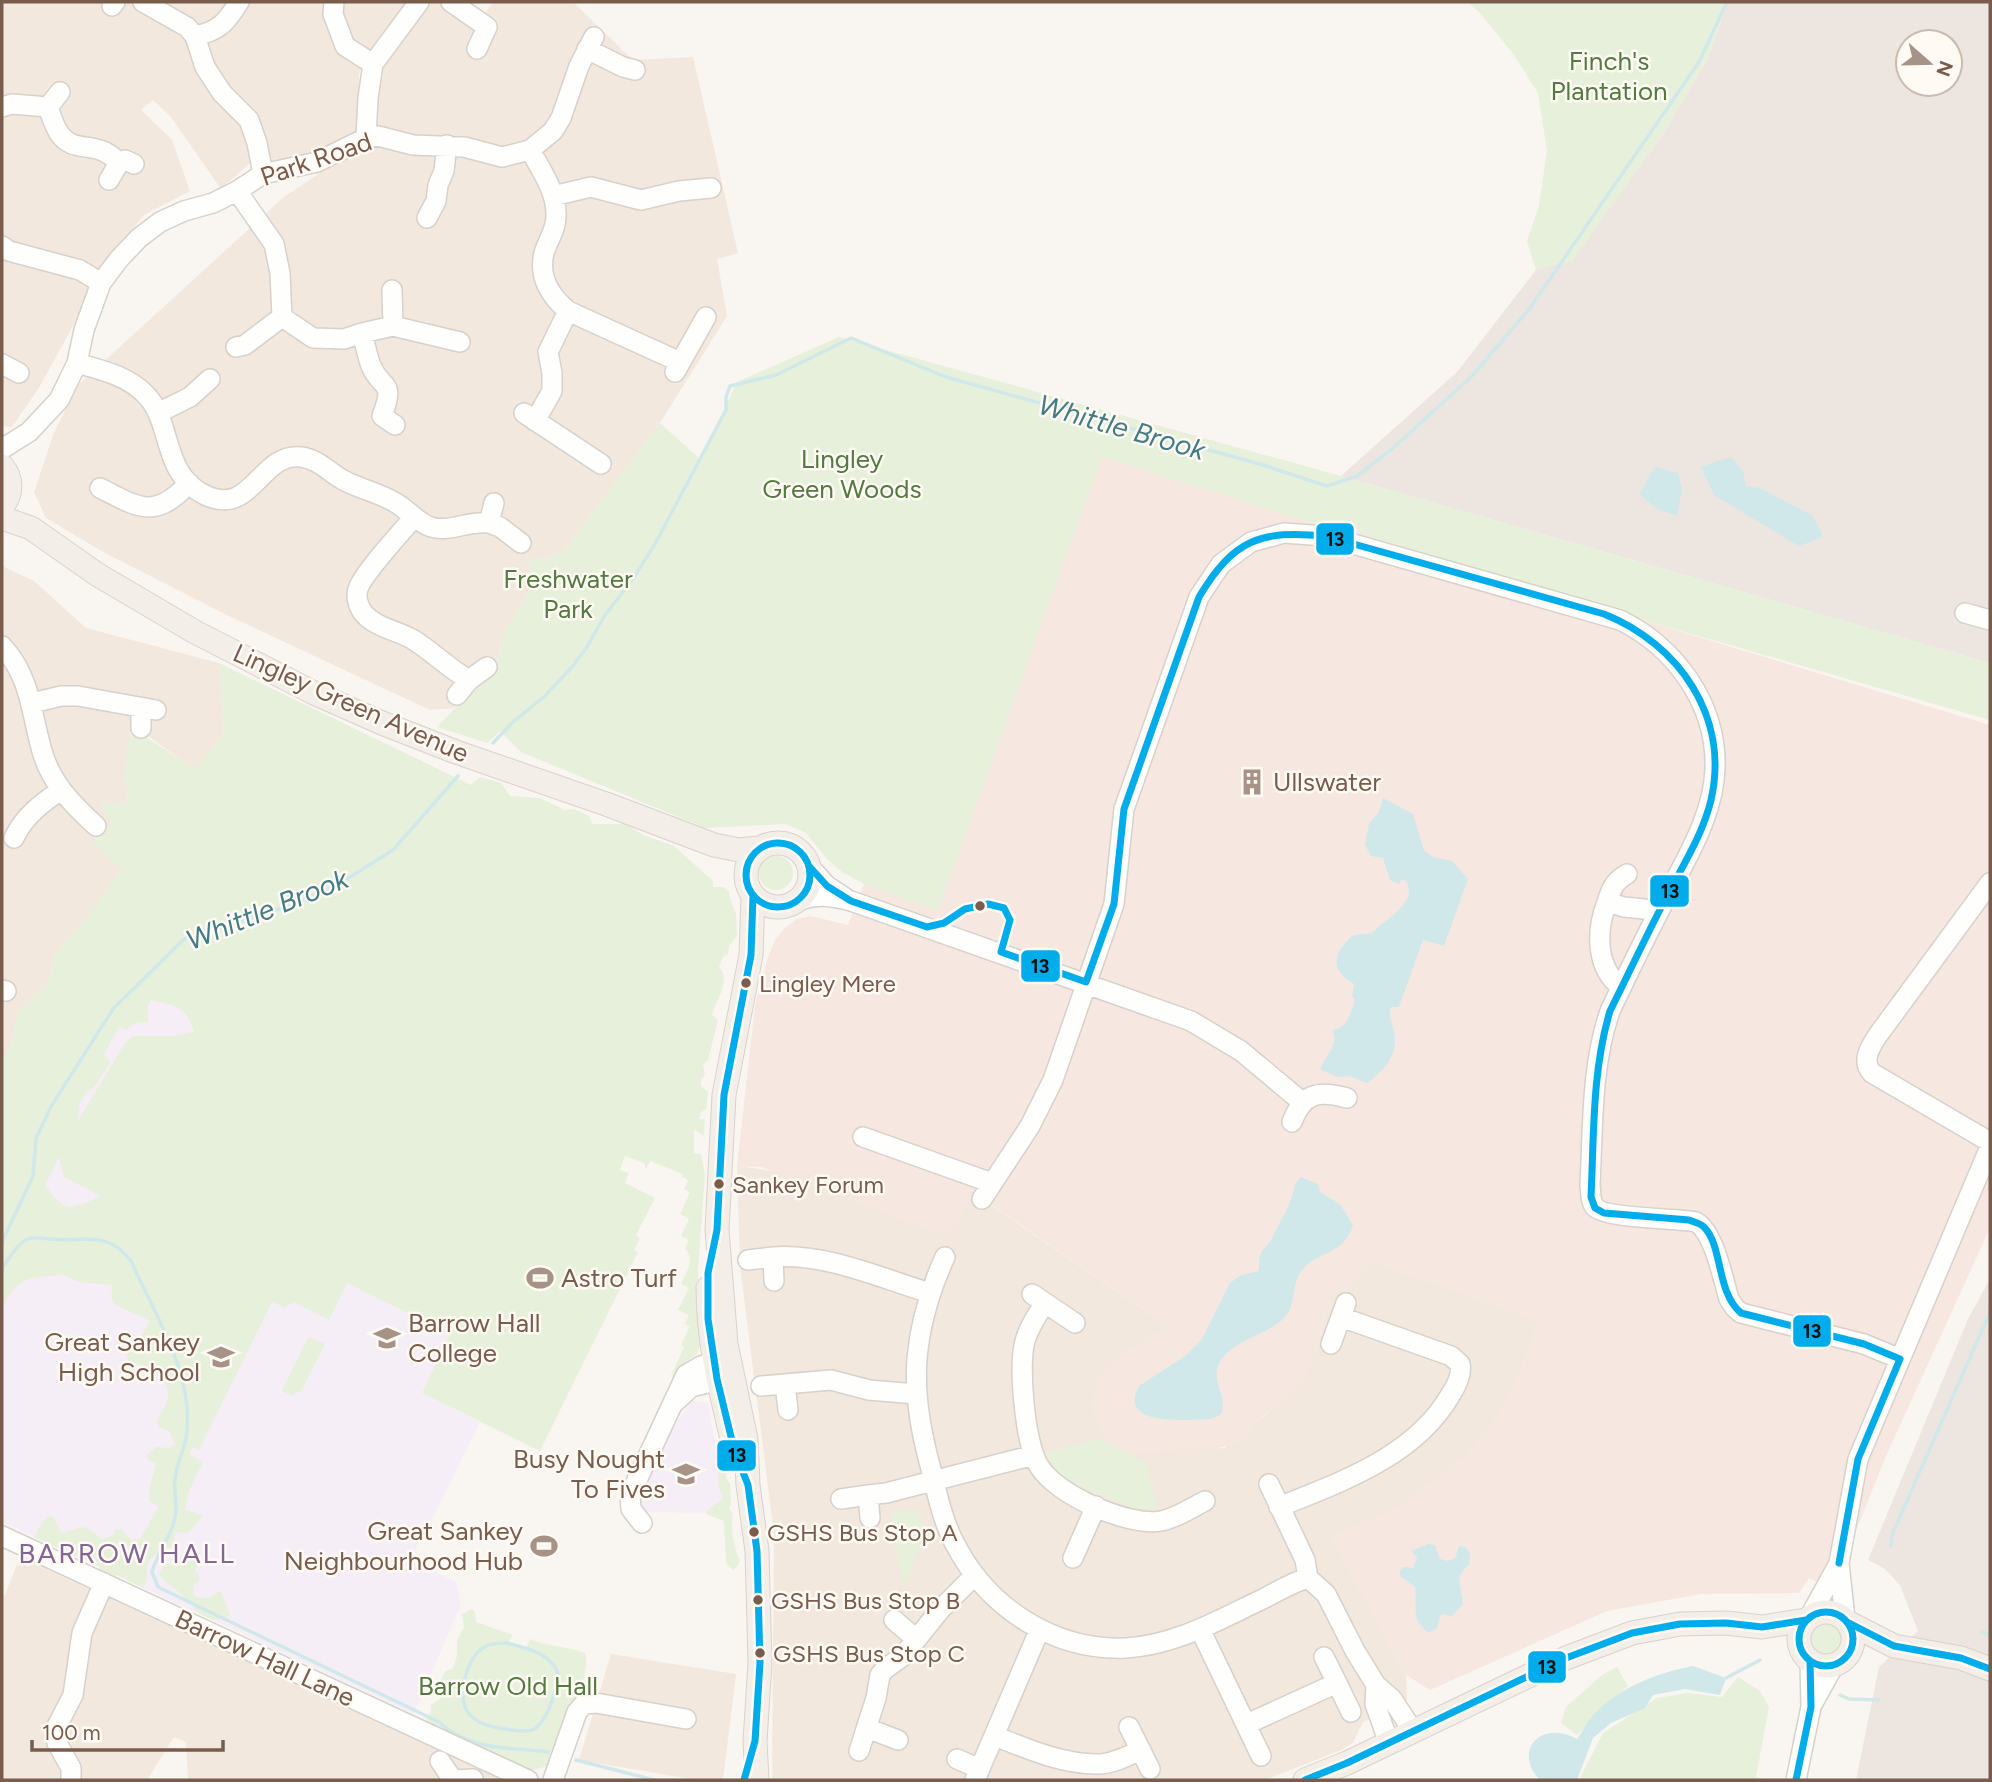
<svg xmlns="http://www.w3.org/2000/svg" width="1992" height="1782" viewBox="0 0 1992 1782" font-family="Figtree,sans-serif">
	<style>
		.residential { fill: #f2e8de }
		.commercial { fill: #f6e8e1 }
		.industrial { fill: #ede5e0; fill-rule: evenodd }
		.education { fill: #f6eef6 }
		.green { fill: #e7f0db; fill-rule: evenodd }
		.water { fill: #d0e8ea }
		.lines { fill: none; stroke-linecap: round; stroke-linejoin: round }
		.stream { stroke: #d0e8ea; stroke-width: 3.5 }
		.minor-casing { stroke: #d7d1cb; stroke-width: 22 }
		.major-casing { stroke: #dad1cc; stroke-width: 25 }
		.minor { stroke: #fefefd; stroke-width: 19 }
		.major { stroke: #f3eee8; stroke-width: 23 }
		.bus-1-casing { stroke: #fffaf3; stroke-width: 12 }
		.bus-1 { stroke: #00ace9; stroke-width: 7 }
		.bus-dot { fill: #7a5c4d; stroke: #fffaf3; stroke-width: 2.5 }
		.labels { text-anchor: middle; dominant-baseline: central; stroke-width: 5; stroke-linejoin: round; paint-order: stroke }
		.bus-label { font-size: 24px; fill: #7a5c4d; stroke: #fffaf3; text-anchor: start }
		.park-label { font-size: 26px; fill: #537a41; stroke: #fffaf3 }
		.street-label { font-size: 26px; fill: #7a5c4d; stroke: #fffaf3 }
		.poi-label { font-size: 26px; fill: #7a5c4d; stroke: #fffaf3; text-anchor: start }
		.water-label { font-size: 28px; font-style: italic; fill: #437c86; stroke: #fffaf3 }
		.neighbourhood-label { font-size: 28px; letter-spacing: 2px; fill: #846695; stroke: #fffaf3 }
		.line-badge { stroke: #fffaf3; stroke-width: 2.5 }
		.pale-badge-label { font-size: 19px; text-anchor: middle; font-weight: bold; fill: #111 }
	</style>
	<rect width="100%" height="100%" fill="#f9f5f0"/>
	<path class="residential" d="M2 2H409L359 73 358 130 283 166 249 164 221 189 171 117 153 100 141 110 172 140 190 191 144 215 102 265 81 311 40 386 12 427 2 426Z
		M428 2H459L482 16 494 2H573L633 60 693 57 738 253 717 259 727 316 660 423 565 549 555 556 530 560 529 591 523 604 506 629 494 671 478 684 454 708 430 710 227 615 105 553 46 518 34 492 54 433 77 386 285 196 360 147 374 73Z
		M2 566 34 581 86 628 219 663 224 734 195 770 148 736 123 781 129 782 126 805 100 802 113 825 122 868 86 920 55 954 48 985 18 1012 11 1046 2 1059Z
		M737 1166 971 1198 989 1204 1169 1327 1127 1351 1107 1368 1182 1450 1225 1448 1292 1393 1316 1351 1331 1294 1352 1283 1372 1262 1540 1320 1515 1385 1496 1419 1472 1450 1450 1470 1394 1510 1332 1537 1406 1675 1407 1700 1363 1722 1353 1743 1341 1750 1265 1780H772L774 1534 740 1266Z
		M20 1557 385 1726 506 1780H188L186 1742 174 1737 147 1780H2V1596L5 1595Z
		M611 1654 736 1674 723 1780H697L579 1760Z"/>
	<path class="commercial" d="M1102 457 1990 725V1228L1886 1456 1851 1543 1827 1587 1809 1578 1799 1593 1701 1594 1607 1611 1430 1690 1406 1675 1332 1537 1394 1510 1450 1470 1472 1450 1496 1419 1515 1385 1540 1320 1372 1262 1352 1283 1331 1294 1316 1351 1304 1379 1292 1393 1256 1422 1250 1436 1239 1443 1210 1450H1182L1147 1453 1125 1451 1105 1439 1092 1413V1396L1097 1382 1107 1368 1127 1351 1169 1327 990 1204 987 1208 971 1199 948 1237 761 1167 737 1166 755 1006 767 960 775 940 786 927 797 919 811 916 848 925 864 884 938 910Z"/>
	<path class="industrial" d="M1728 2H1990V663L1341 476 1457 372 1536 270 1572 260 1661 137 1707 60ZM1908 42H1950V84H1908Z
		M1990 1279V1780H1856L1879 1667 1918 1631 1900 1585 1885 1569 1868 1560 1968 1319Z"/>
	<path class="education" d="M158 979 541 1120 444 1320 455 1326 422 1393 480 1422 432 1519 433 1524 429 1532 424 1530 411 1559 456 1582 461 1604 414 1714 2 1522V1269L38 1187 127 1010Z
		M691 1401 708 1403 725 1498 710 1513 646 1512 640 1507V1495L672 1430Z"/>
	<path class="green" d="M1468 2H1728L1707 60 1661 137 1572 261 1536 270 1527 241 1539 206 1547 151 1538 93 1514 55 1480 13Z
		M839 337 1341 476 1990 663V720L1389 547 1102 457 938 911 864 884 842 872 827 859 806 833 786 824 705 828 521 752 500 731 487 743 437 727 478 684 494 671 506 629 523 604 529 591 530 560 554 556 565 549 660 423 700 459 737 382Z
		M219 663 465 782 471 785 480 777 501 783 510 796 540 798 565 810 574 809 589 816 593 824H626L643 835 674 846 713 881V887H724L729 892 730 899 736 914 737 936 729 946 728 954 723 957 719 967C732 984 715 999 712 1015L718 1020 708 1060 703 1065 705 1074 701 1080V1086L708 1092 706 1109 701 1112 699 1119H705L704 1136 694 1130V1153L701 1154 705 1175 698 1268 700 1346 697 1354 684 1363 676 1378 671 1376 684 1347 681 1345 690 1326 685 1324 689 1315 678 1310 689 1288 681 1284C686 1272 696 1260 685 1249L689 1240 681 1236 689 1219 680 1214 690 1192 684 1189 688 1180 682 1177 683 1174 650 1161 646 1169 644 1163 625 1156 620 1170 629 1173 625 1183 655 1198 636 1235 640 1238 634 1250 638 1252 540 1451 422 1393 454 1325 444 1320 440 1329 347 1283 329 1320 293 1302 291 1305 288 1304 286 1308 272 1302 199 1450 193 1447 189 1454 203 1462 189 1491 185 1509 203 1516 187 1534 176 1532 173 1546C165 1550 151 1554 148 1564 145 1574 150 1577 143 1588L117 1575 112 1581 99 1574 100 1567 34 1537 42 1522 48 1516 53 1517 62 1533C86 1527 82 1522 102 1539L112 1536 115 1530 121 1529 131 1540 140 1539 159 1506 150 1502 149 1491 156 1463 148 1460 147 1455 156 1447 170 1448 175 1445 170 1432 159 1427 157 1422C159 1414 165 1409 167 1401 174 1377 145 1368 128 1360L126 1352 140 1338 150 1321 114 1304 111 1296 113 1285 79 1282 61 1274C49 1278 32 1275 21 1283 13 1288 8 1300 2 1306V1059L11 1046 18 1012 48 985 55 954 86 919 121 869 92 842 112 825 100 802 126 804 129 782 123 781 130 727 195 769 224 734ZM151 1000C175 1006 187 1006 194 1032L171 1036H133L125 1043 77 1122 80 1104 85 1094 95 1086 111 1062 104 1055 119 1027 126 1030 135 1023 148 1022V1004ZM59 1157 64 1177 101 1196C69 1210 66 1214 45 1185Z
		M759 873a17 17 0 1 1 34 0a17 17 0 1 1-34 0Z
		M311 1337 325 1344 301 1391 295 1393 293 1396 282 1391 307 1339Z
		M1099 1439 1146 1463 1158 1509H1135L1066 1480 1056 1471 1046 1452Z
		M721 1458 724 1463 727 1480 730 1483 731 1504 729 1508 733 1514C730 1524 734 1552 740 1560L738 1566 733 1570 726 1563 724 1521 706 1514 707 1511 723 1498 719 1487 717 1462Z
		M916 1509C930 1526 914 1561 907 1581L902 1583 890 1512Z
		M188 1554 194 1558 197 1565 195 1571 199 1574V1581L194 1585V1596C212 1601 207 1596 221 1591L230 1616C202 1627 193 1604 175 1589 168 1583 163 1582 159 1574L164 1566 171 1563 174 1567 179 1564 180 1557Z
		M472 1609 475 1612 476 1622 513 1635 508 1643 527 1647 530 1639C548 1647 567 1646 585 1653 593 1673 558 1744 548 1766L528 1771 432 1729 426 1721 431 1711V1705L440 1699 444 1689 437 1685 446 1671 453 1668 457 1656V1640L464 1627 462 1614Z
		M1809 1637a17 17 0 1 1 34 0a17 17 0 1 1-34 0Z
		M1617 1667 1628 1686 1577 1735 1561 1723 1566 1707 1602 1675Z
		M1738 1677 1760 1691 1769 1707 1756 1777 1767 1780H1579L1603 1733 1657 1698 1688 1693 1722 1697Z"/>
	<path class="water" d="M1731 457 1743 471 1746 486 1760 488 1813 516 1823 537 1799 546 1714 495 1701 467Z
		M1655 467 1678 473 1682 489 1677 516 1657 509 1639 494Z
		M1383 798 1413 814 1424 850 1433 857 1452 861 1468 879 1444 946 1423 940 1399 1007H1391L1390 1011C1389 1018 1393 1024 1394 1032 1399 1054 1384 1071 1367 1083L1349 1076 1337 1077 1320 1069C1325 1056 1340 1044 1332 1030 1348 1029 1350 1013 1355 1000L1352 996 1354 984C1340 975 1330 966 1341 949 1344 945 1347 940 1351 937 1358 932 1366 936 1373 932 1377 929 1381 924 1386 921 1397 912 1416 899 1406 881L1402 879 1399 884 1390 880 1383 858 1371 856 1365 845 1369 823 1379 812Z
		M1301 1177 1318 1184 1320 1192 1340 1204 1353 1225C1344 1256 1318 1250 1302 1270 1290 1285 1298 1306 1282 1320 1264 1336 1233 1340 1220 1362 1209 1381 1229 1396 1221 1414 1211 1422 1196 1419 1184 1420 1164 1420 1121 1419 1139 1386L1185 1356 1202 1339 1230 1283 1241 1275 1259 1271C1259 1266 1259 1259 1260 1255 1263 1248 1271 1243 1273 1236 1278 1225 1285 1215 1290 1202 1294 1193 1293 1183 1301 1177Z
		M1428 1544 1435 1545 1440 1559 1448 1561 1455 1558 1459 1546 1465 1547 1470 1553 1469 1564 1462 1572 1459 1579 1463 1604 1452 1616 1441 1614 1437 1628 1429 1633C1409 1619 1418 1607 1415 1587L1400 1576V1570L1404 1567 1413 1568 1417 1558 1411 1551Z
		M1693 1666 1726 1678 1720 1695 1685 1689 1653 1695 1645 1708 1611 1723 1593 1738 1577 1780H1540C1512 1751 1541 1719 1577 1739 1583 1731 1588 1720 1596 1712 1623 1686 1657 1673 1693 1666Z"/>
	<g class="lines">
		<path class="stream" d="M493 743 513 722 545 696 572 667 587 647 605 615 633 579 655 544 726 410V397L730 386 776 375 851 338 946 377 1263 465 1327 486 1357 476 1392 449 1473 375 1530 308 1699 62 1727 2
			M2 1242 33 1176 36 1138 52 1105 113 1009 184 939 295 904 342 882 393 850 458 776
			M2 1267C11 1258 16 1244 28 1239 36 1236 42 1239 50 1239 85 1243 106 1229 131 1261 155 1315 196 1377 186 1438 183 1453 176 1465 175 1480 173 1495 179 1504 174 1522 169 1539 157 1554 152 1572L158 1587 439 1722C469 1751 510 1747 548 1752
			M1891 1546 1892 1535 1990 1312
			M1982 1632 1990 1635
			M507 1643C527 1648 554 1654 559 1677 554 1693 550 1715 537 1727 531 1733 520 1731 511 1730 497 1728 475 1725 467 1711 457 1693 467 1656 486 1646 491 1643 501 1644 507 1643Z
			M1726 1678 1760 1660
			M1840 1695 1849 1699 1879 1700
			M576 1760 654 1780"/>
		<g class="minor-casing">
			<path id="minor" d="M143 2 187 27 195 36 205 67 222 93 249 120 257 143 263 174
				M334 2 333 14 345 46 373 64
				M451 2 487 27 477 49
				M112 6 115 2
				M195 36C219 31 226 23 239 2
				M587 49 623 67 635 70
				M2 107 12 104 48 107 60 92
				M48 107C51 115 54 126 59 133 69 149 85 145 100 150 108 152 113 157 119 163L125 160 134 164
				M366 138 368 98 373 64 419 2
				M530 150C541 170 557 192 556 216 556 230 548 240 544 253 538 277 551 297 568 311L680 362
				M109 180 119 163
				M553 196 591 187 641 200 679 191 711 188
				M427 218 436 201 438 185 444 171 447 145
				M2 246 9 251 80 270 101 283
				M392 290 393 326
				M282 317 313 338 344 339 362 333 393 326 460 342
				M362 333C365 343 367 355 371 366 382 391 396 379 382 416L395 425
				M236 347 245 345 282 317 280 273 274 244 237 191
				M77 363C100 370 126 375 144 393 174 421 160 473 205 495 252 518 260 452 301 457 318 459 329 472 343 480 360 489 380 493 396 503 408 510 418 523 431 527 450 533 469 520 489 523
				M2 364 19 373
				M675 372 706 317
				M158 413 190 397 210 379
				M524 413 601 464
				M535 421 552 391V373L548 352 568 311
				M2 449 29 432 59 400 77 363 84 330 101 283 119 259 139 238 160 222 184 211 213 203 237 191 263 174 317 162 366 138 378 136 413 145 464 147 502 157 530 150 553 131 561 118 579 66 594 37
				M100 488C139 508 155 520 189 483
				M494 503 489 523 500 527 521 543
				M414 517C402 532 363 573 358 589 355 597 359 608 364 614 377 628 396 630 412 639 432 651 448 668 469 680
				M1965 613 1990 620
				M2 646C31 677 31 713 42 751 51 783 72 804 96 826
				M457 695 469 680 487 667
				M32 703 61 696H78L156 710
				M141 728V708
				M14 838C24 816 42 803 61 790
				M809 866 827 886 844 897
				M1990 883 1878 1035C1870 1047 1861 1061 1872 1073L1990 1142
				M796 902C815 893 832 896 851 901L1191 1021 1241 1051 1302 1102
				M1607 902 1624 907 1644 909
				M1621 987C1596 968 1596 932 1606 905 1611 890 1613 882 1627 874
				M2 990 6 991
				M1292 1122C1303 1093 1318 1090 1347 1098
				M863 1137 992 1183
				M982 1199 1030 1126 1053 1080 1114 904 1124 809 1199 597 1221 564 1251 542 1284 533 1325 536 1620 620C1675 647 1717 704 1715 768 1714 814 1687 857 1667 896 1647 934 1628 973 1610 1011 1591 1066 1593 1127 1590 1185 1591 1192 1590 1200 1594 1206 1603 1219 1678 1218 1696 1222 1714 1232 1723 1279 1729 1299L1735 1308 1741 1313 1864 1344 1900 1359
				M773 1257C826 1253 880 1278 930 1293
				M945 1257C930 1290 920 1323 917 1359 914 1397 921 1433 931 1469 937 1494 943 1522 955 1544 988 1608 1054 1651 1126 1648 1177 1645 1220 1619 1265 1598 1278 1591 1293 1582 1308 1578L1326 1594 1355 1651 1376 1685 1392 1699 1413 1731
				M748 1260 773 1257 774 1281
				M1032 1294 1075 1323
				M1045 1303C1037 1315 1029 1327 1025 1341 1018 1365 1025 1445 1039 1466 1056 1495 1129 1527 1161 1521 1177 1518 1191 1508 1205 1501
				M1331 1344 1346 1303
				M785 1384 788 1410
				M761 1386 831 1380 869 1390 916 1394
				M675 1402 691 1387 732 1377
				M1269 1484 1305 1560 1308 1578
				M841 1499 868 1495
				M1279 1507C1341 1482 1416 1456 1451 1394 1457 1385 1462 1375 1460 1364L1451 1356 1341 1317
				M870 1518 868 1495 886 1493 1034 1455
				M642 1523 631 1509 630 1495 686 1375 701 1366 729 1359
				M2 1536 528 1780
				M1073 1558 1096 1506
				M1810 1616 1838 1565
				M1845 1619 1839 1563 1858 1459 1990 1147
				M894 1620 916 1639
				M1200 1629 1261 1756
				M1324 1657 1337 1683
				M1376 1685 1375 1704 1389 1743
				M1813 1703 1834 1665
				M1247 1724 1337 1683 1351 1712
				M1129 1727 1150 1769
				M867 1728 898 1740
				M995 1736C1027 1749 1064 1765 1100 1764 1114 1763 1128 1756 1141 1750
				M859 1751 876 1698 880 1675 885 1669 903 1656 940 1610 974 1576
				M957 1759 980 1769
				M440 1761 453 1780 473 1779
				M71 1780V1768L57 1743 56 1728 73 1695 82 1633 104 1583
				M553 1780 577 1712 584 1704 596 1703 686 1719
				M975 1780 1039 1631
				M1796 1780 1811 1707 1810 1661"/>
		</g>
		<g class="major-casing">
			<path id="major" d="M2 466C13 479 12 494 2 507
				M2 518 31 528 98 575 195 632 314 693 382 723 456 752 606 804 714 845 739 850 759 848
				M746 875a32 32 0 1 1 64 0a32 32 0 1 1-64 0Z
				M753 896 751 955 724 1095 717 1230 726 1344 746 1439 748 1485 757 1551 760 1663 755 1741 757 1780
				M708 1288C708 1343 721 1393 734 1447
				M1799 1639a27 27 0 1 1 54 0a27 27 0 1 1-54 0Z
				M1849 1623 1894 1646 1961 1658 1990 1669
				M1305 1780 1347 1763 1566 1658 1632 1633 1680 1624 1726 1623 1762 1627 1806 1620"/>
		</g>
		<use href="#minor" class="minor"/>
		<use href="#major" class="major"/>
		<g class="bus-1-casing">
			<path id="bus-1" d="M746 875a32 32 0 1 1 64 0a32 32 0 1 1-64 0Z
				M809 866 827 886 851 901 927 927 944 923 965 909 988 904 1004 908 1010 920 1001 952 1086 982 1114 904 1124 809 1199 597C1234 539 1260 530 1325 536L1604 614C1679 644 1730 717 1711 800 1703 834 1683 865 1667 896 1647 934 1629 973 1610 1011 1592 1071 1594 1135 1591 1197L1595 1208 1604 1213 1689 1220C1694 1222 1700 1223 1704 1227 1723 1246 1716 1292 1741 1313L1864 1344 1900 1359 1858 1459 1839 1563
				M1799 1639a27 27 0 1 1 54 0a27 27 0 1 1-54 0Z
				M1849 1623 1894 1646 1961 1658 1990 1669
				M744 1780 755 1741 760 1663 757 1551 748 1485 734 1449 717 1379 708 1319V1273L717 1230 724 1095 751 955 753 896
				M1305 1780 1347 1763 1566 1658 1632 1633 1680 1624 1726 1623 1762 1627 1806 1620
				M1796 1780 1811 1707 1810 1661"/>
		</g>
		<use href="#bus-1" class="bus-1"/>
	</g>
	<defs>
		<g id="building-bare" transform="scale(2.1)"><path d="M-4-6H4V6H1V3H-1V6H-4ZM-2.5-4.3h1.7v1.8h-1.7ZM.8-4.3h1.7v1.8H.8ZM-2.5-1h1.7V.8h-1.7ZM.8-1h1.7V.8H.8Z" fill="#a69286" stroke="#fffaf3" stroke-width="2.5" paint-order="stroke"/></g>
		<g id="stadium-bare" transform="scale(2.1)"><path d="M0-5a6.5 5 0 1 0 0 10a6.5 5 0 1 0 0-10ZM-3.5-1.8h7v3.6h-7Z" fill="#a69286" stroke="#fffaf3" stroke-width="2.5" paint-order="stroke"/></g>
		<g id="university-bare" transform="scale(2.1)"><path d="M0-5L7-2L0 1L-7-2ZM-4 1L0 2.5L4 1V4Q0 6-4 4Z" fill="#a69286" stroke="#fffaf3" stroke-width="2.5" paint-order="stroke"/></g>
		<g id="school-bare" transform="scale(2.1)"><path d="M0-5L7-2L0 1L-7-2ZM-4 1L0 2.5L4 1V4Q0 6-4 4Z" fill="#a69286" stroke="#fffaf3" stroke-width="2.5" paint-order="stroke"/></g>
	</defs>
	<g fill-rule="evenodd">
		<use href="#building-bare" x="1252" y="782"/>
		<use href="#stadium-bare" x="540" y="1278"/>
		<use href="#university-bare" x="387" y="1338"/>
		<use href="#school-bare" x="221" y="1357"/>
		<use href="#school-bare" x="686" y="1474"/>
		<use href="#stadium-bare" x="544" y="1546"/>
	</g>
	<g class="bus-dot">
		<circle cx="980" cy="906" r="6"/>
		<circle cx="746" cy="983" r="6"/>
		<circle cx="719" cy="1184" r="6"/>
		<circle cx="754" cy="1532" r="6"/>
		<circle cx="758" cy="1600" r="6"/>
		<circle cx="760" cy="1653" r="6"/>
	</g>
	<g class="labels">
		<g class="bus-label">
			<text x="759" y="983">Lingley Mere</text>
			<text x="732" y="1184">Sankey Forum</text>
			<text x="767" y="1532">GSHS Bus Stop A</text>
			<text x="771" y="1600">GSHS Bus Stop B</text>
			<text x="773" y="1653">GSHS Bus Stop C</text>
		</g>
		<g class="park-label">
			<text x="1609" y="61">Finch's<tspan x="1609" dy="30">Plantation</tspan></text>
			<text x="842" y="459">Lingley<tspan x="842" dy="30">Green Woods</tspan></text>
			<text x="568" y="579">Freshwater<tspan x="568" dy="30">Park</tspan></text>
			<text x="508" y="1686">Barrow Old Hall</text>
		</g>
		<g class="street-label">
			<text transform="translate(316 159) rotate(-19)">Park Road</text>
			<text transform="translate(351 703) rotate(24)">Lingley Green Avenue</text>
			<text transform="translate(265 1658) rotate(25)">Barrow Hall Lane</text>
		</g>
		<g class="poi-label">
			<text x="1273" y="782">Ullswater</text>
			<text x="561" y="1278">Astro Turf</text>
			<text x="408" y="1323">Barrow Hall<tspan x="408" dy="30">College</tspan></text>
			<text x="200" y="1342" text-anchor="end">Great Sankey<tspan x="200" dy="30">High School</tspan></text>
			<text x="665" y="1459" text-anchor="end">Busy Nought<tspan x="665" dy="30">To Fives</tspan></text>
			<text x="523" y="1531" text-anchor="end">Great Sankey<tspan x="523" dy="30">Neighbourhood Hub</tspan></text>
		</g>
		<g class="water-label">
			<text transform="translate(1122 427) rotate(16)">Whittle Brook</text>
			<text transform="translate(267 909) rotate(-22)">Whittle Brook</text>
		</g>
		<g class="neighbourhood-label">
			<text x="127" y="1553">BARROW HALL</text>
		</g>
	</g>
	<g class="line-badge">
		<rect x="1315" y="522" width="40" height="34" rx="7" fill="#00ace9"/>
		<rect x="1649" y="874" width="41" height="34" rx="7" fill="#00ace9"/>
		<rect x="1020" y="949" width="41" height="34" rx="7" fill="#00ace9"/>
		<rect x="1792" y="1314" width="40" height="34" rx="7" fill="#00ace9"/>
		<rect x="716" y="1439" width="41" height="33" rx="7" fill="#00ace9"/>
		<rect x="1527" y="1650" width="40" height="34" rx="7" fill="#00ace9"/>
	</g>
	<g class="pale-badge-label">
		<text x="1335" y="546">13</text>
		<text x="1670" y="898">13</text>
		<text x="1040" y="973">13</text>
		<text x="1812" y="1338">13</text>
		<text x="737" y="1462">13</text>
		<text x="1547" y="1674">13</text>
	</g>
	<rect width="1992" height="1782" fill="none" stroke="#7a5c4d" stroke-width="7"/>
	<g transform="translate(1929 63) rotate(110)"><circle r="33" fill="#fffaf3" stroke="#cabbb1" stroke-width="2"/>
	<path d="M0-5L12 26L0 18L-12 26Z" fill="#a69286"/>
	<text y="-10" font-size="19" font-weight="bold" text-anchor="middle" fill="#7a5c4d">N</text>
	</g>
	<path d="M32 1740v10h191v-10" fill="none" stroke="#7a5c4d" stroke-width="3.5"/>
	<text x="42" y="1740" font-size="21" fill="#7a5c4d" stroke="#fffaf3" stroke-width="5" paint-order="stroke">100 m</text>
</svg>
